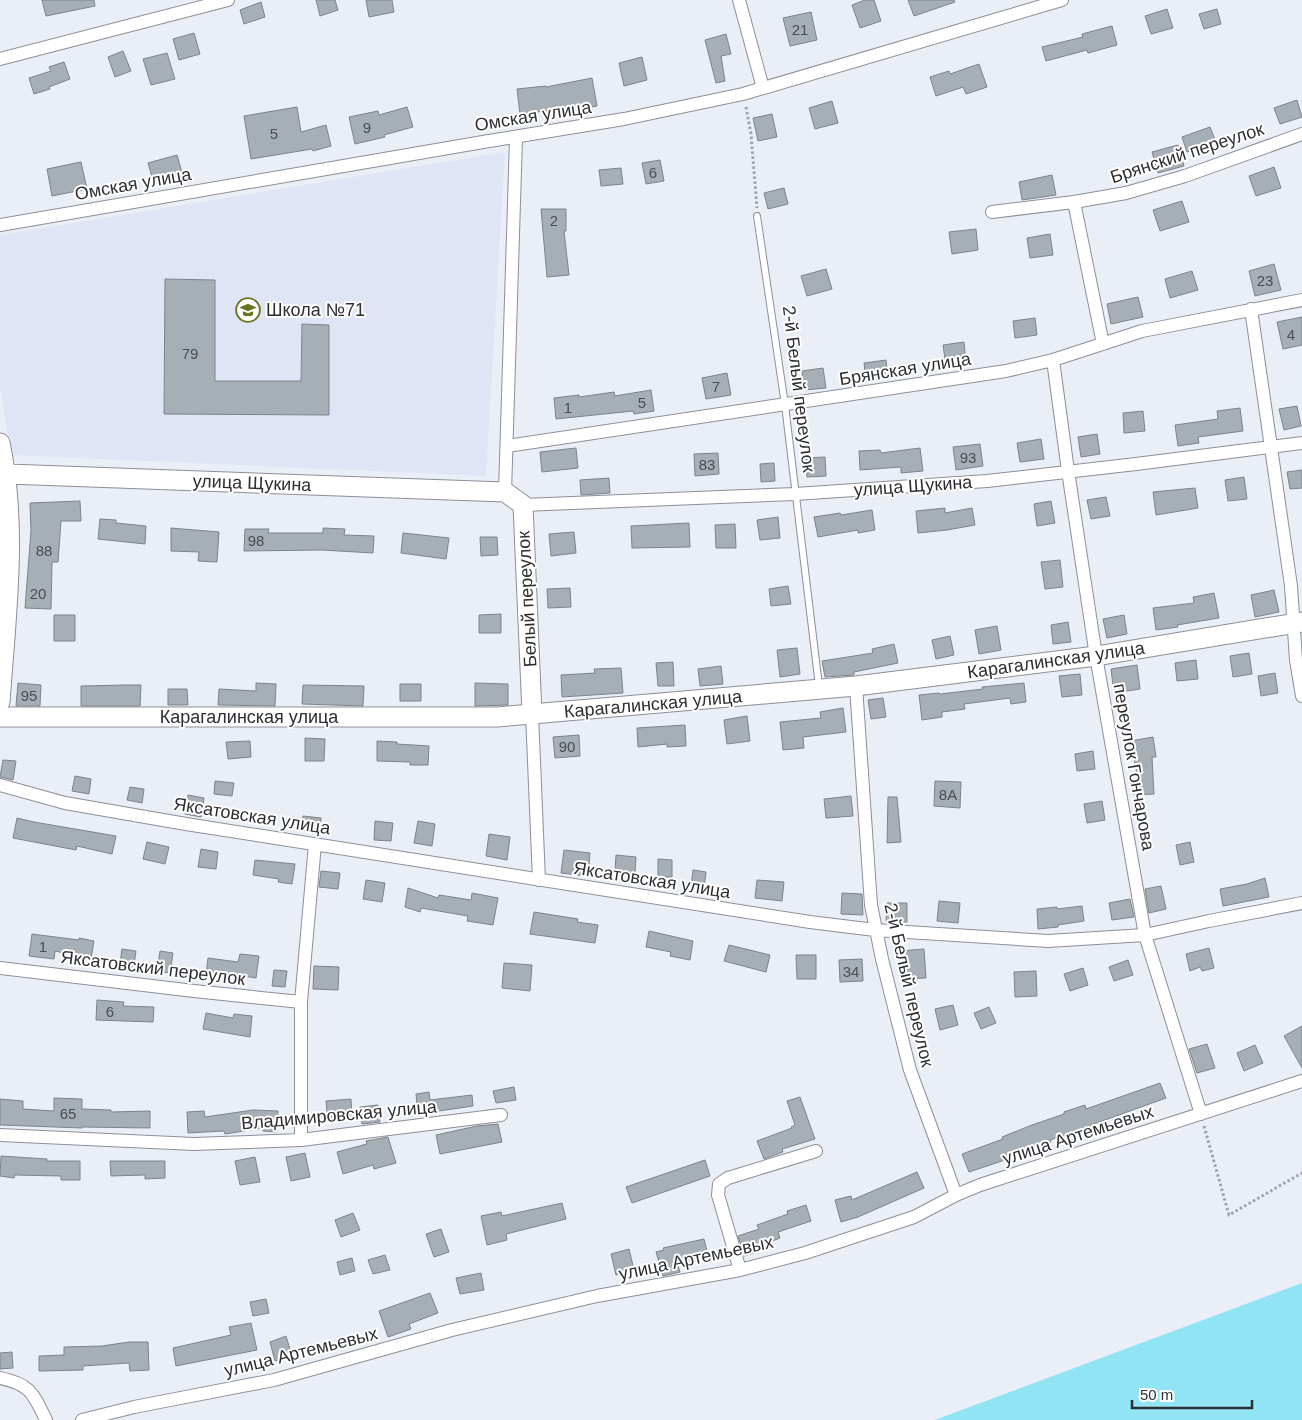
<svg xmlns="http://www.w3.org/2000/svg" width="1302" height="1420" viewBox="0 0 1302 1420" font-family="Helvetica,sans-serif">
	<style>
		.built { fill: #e0e5f6 }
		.water { fill: #90e4f3 }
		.building { fill: #a6afb6; stroke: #7c848b }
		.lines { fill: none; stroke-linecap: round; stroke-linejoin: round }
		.lane-casing { stroke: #8c8f98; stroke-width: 8 }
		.street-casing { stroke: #8c8f98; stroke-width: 14 }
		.secondary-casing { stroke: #8c8f98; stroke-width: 21 }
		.path { stroke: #a0a3aa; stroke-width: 3; stroke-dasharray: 2.5 2.5; stroke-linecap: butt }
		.lane { stroke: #fff; stroke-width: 6 }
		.street { stroke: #fff; stroke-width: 12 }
		.secondary { stroke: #fff; stroke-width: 19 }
		.labels { text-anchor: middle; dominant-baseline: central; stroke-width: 4; stroke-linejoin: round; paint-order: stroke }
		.number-label { font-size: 15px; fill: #4b4e53 }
		.street-label { font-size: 18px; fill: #2d2e32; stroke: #fff }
		.poi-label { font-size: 18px; fill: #2d2e32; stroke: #fff; text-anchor: start }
	</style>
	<rect width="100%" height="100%" fill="#eaeef7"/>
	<path class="built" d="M505 152 486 476 11 455 0 386V235Z"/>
	<path class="water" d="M1302 1283V1420H935Z"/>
	<path class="building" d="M42 0H94L95 6 46 16Z
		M316 0H335L338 10 320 16Z
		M366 0H392L394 12 369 17Z
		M865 0H874L881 21 860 28 852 5Z
		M908 0H954L955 2 914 16Z
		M261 2 265 17 244 24 240 10Z
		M1167 9 1173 28 1151 34 1145 16Z
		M1217 9 1221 24 1204 29 1199 14Z
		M811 12 817 40 790 46 783 18Z
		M1112 26 1117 45 1088 53 1087 50 1046 61 1042 47 1083 37 1082 34Z
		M194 33 200 54 179 60 173 39Z
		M726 34 731 54 721 56 725 81 716 83 705 40Z
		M123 51 131 71 115 77 108 57Z
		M167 53 175 79 151 85 143 59Z
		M642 57 647 80 624 86 619 63Z
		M64 62 70 79 49 87 50 89 34 94 29 78 51 71 49 67Z
		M979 64 987 87 966 94 963 87 936 96 930 77 949 71 950 74Z
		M592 78 597 106 571 111V108L520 114 517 89 546 86V87Z
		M1297 100 1302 117 1280 124 1274 108Z
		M832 101 838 123 815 129 809 108Z
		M297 107 301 132 326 125 331 146 313 151 312 149 251 159 244 116Z
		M407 107 413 127 384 135 385 137 355 144 349 117 378 111 379 115Z
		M772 114 777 137 758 141 753 118Z
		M1210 127 1216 142 1187 152 1182 137Z
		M1178 145 1184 166 1158 173 1152 152Z
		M177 155 183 176 154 184 148 163Z
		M660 160 664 181 646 184 642 163Z
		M81 162 87 189 52 196 47 169Z
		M1274 167 1281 188 1256 196 1249 176Z
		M621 168 623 184 601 186 599 170Z
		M1052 175 1056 195 1022 200 1019 182Z
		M784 188 788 204 768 209 764 193Z
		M1182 201 1189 222 1160 231 1153 210Z
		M541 209H566V231H564L569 275 547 277Z
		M976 229 978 250 952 254 949 232Z
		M1050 234 1053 255 1030 258 1027 238Z
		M1274 264 1281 290 1255 296 1249 271Z
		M826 269 832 289 807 296 801 276Z
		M1192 271 1198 290 1170 298 1165 279Z
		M165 279 215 280V381H301L302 324 329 325V415L164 414Z
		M1138 297 1143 317 1111 324 1107 304Z
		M1302 317V345L1283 349 1277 322Z
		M1035 318 1037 335 1015 338 1013 321Z
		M964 342 966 363 946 366 943 345Z
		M886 360 888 378 866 381 864 363Z
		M823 368 826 388 804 390 802 371Z
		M727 373 731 395 706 399 702 378Z
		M651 390 654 411 634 414 633 411 556 419 554 398 579 395V397L614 392 615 396Z
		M1297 406 1301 426 1284 430 1279 409Z
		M1240 408 1243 431 1198 437 1199 443 1178 446 1175 425 1218 419 1217 411Z
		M1143 411 1145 431 1124 433 1123 413Z
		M1097 434 1100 454 1081 457 1078 437Z
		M1041 439 1044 459 1020 462 1017 443Z
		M980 444 983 466 956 470 953 447Z
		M576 448 578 468 542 472 540 452Z
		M920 448 923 471 901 473V467L860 470 859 451 880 450 881 453Z
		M718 453 719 474 695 476 694 454Z
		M825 457 826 476 807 477 806 458Z
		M774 463 775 481 761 482 760 464Z
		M1302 470V488L1290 489 1287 472Z
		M1244 477 1247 499 1228 501 1225 480Z
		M609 478 610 493 581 495 580 480Z
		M1195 488 1198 508 1156 515 1153 492Z
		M1106 497 1110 516 1091 519 1087 500Z
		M80 501 81 521H61L58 562H52L51 609 25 608 31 531 30 503Z
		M1051 501 1055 523 1037 526 1034 504Z
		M945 508V513L972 508 975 525 947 530 918 533 916 511Z
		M872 510 875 530 858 533V530L818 537 814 517 840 513 841 515Z
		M778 517 780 538 760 540 757 520Z
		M100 519 116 520V523L146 526 145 544 98 539Z
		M689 523 690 547 632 548 631 526Z
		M735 524 736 548H716L715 525Z
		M171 528 219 532 217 562 198 561 199 552 171 551Z
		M323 528 345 529 344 535 374 536 373 553 322 550 244 551 245 529H269L268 533H323Z
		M574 532 576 553 551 556 549 534Z
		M403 533 449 538 446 559 401 553Z
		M480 537H497L498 555 481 556Z
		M1060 560 1063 587 1045 589 1041 562Z
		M788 586 791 604 771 606 769 589Z
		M570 588 571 607 548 608 547 589Z
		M1274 590 1279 612 1255 617 1251 595Z
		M1214 593 1219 618 1177 625 1178 627 1156 630 1153 608 1194 603 1193 597Z
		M501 614V633H479V615Z
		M54 615H75V641H54Z
		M1124 615 1127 634 1107 638 1103 619Z
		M1068 622 1071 642 1053 644 1051 625Z
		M997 626 1001 650 979 654 975 630Z
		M950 636 954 655 936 659 932 640Z
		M894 644 898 663 854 672V675L825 677 822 661 873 653 872 649Z
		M797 648 800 674 780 677 777 650Z
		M1249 653 1252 674 1233 677 1230 656Z
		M1196 660 1198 679 1177 681 1175 663Z
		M673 662 674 686H658L656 663Z
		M1137 665 1140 689 1114 693 1111 669Z
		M721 666 723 684 700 686 698 669Z
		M621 668 623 693 562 697 561 675 595 673 594 669Z
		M1275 673 1278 693 1261 696 1258 676Z
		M1080 674 1082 695 1062 697 1059 676Z
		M18 683 41 685 40 706H16Z
		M256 683 276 684 275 706 218 705 219 689 256 691Z
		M475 683 508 684V705L475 706Z
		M1024 683 1026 702 1011 704 1010 698 964 704 965 709 942 712V717L922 720 919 695 939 693 940 694 983 689 982 687Z
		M400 684H421V701H400Z
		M125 685H141L140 706H81V686Z
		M303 685 364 686 363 706 302 704Z
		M168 689H187L188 705H168Z
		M883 698 886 717 871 719 868 700Z
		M843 708 846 732 803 737 804 748 783 750 780 722 821 718 820 712Z
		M747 716 750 741 727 744 724 720Z
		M685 725 686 746 667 747V744L638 747 637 728Z
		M579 735 580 756 555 758 553 737Z
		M1153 737 1156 757H1152L1154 794 1134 795 1133 781 1138 780 1131 741Z
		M305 738 325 739 324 761H305Z
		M250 741 251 757 228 759 226 742Z
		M377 741 397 742V744L429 746 428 765H410V762L377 761Z
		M1093 751 1095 769 1077 771 1075 754Z
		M3 760 16 761 13 780 0 777Z
		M75 776 91 779 89 794 72 791Z
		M215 781 234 783 232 796 214 794Z
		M935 781 961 782 960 808 934 806Z
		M130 787 144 789 142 803 127 800Z
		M188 795 204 798 201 817 185 814Z
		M851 796 853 816 826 818 824 799Z
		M888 797H897L901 842 887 843Z
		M1102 801 1105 820 1087 823 1084 804Z
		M303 816 321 818 320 832 301 830Z
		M17 818 34 822 116 836 112 854 77 846 76 850 13 838Z
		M375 821 393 823 391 841 374 840Z
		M418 821 435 824 432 846 414 843Z
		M489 834 510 837 507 860 486 856Z
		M147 842 169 847 165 864 143 859Z
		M1190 842 1194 862 1180 865 1176 845Z
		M201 849 218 852 216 869 198 867Z
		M564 850 590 853 588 876 561 873Z
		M616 855 636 857 635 873 615 871Z
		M658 859 672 860V877H658Z
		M255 860 295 864 292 884 278 882 279 879 253 875Z
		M693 870 706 872 704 888 691 887Z
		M321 871 340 873 338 889 319 887Z
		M1265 878 1269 897 1223 906 1220 889 1247 884Z
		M366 880 385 883 382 902 363 899Z
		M757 880 784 882 782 901 755 898Z
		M1161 886 1166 909 1149 913 1145 889Z
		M408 888 438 898 439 895 471 900 472 893 498 898 493 925 467 921 468 916 421 908 420 912 405 907Z
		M842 893 862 894 863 915 841 914Z
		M1130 899 1134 917 1112 920 1109 903Z
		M939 901 960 903 958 923 937 921Z
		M887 903H907V922L886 921Z
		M1082 906 1084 921 1058 925V927L1038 929 1037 909 1057 907V909Z
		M534 912 578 919 577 922 598 925 595 943 530 934Z
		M649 931 693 941 690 960 670 956 671 952 646 947Z
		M32 934 79 940V938L94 941 91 959 55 951 54 959 29 956Z
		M729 945 770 955 766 972 724 961Z
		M1209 948 1214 968 1202 971 1200 967 1190 971 1186 954Z
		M122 949 136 951 133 972 119 969Z
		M924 949 926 978 903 979 900 951Z
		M160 951 173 953 170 973 157 971Z
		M240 954 259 956 256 978 226 973 225 977 206 974 208 958 238 962Z
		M796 955H816V979H797Z
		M862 959 863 981 840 982 839 960Z
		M1128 960 1133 975 1114 981 1109 967Z
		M504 963 532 965 530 991 502 988Z
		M314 966 339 967 338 990 313 989Z
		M1083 968 1088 985 1070 991 1064 974Z
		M274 970 287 971 285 987 272 986Z
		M1036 971 1037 996 1015 997 1014 972Z
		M97 1000 124 1002 123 1006 154 1007 153 1022 96 1020Z
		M953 1005 958 1025 940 1030 935 1009Z
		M989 1007 996 1023 981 1029 974 1013Z
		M206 1013 233 1018 234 1014 252 1016 250 1037 203 1029Z
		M1302 1026V1068L1284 1036Z
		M1207 1044 1215 1068 1197 1073 1189 1049Z
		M1255 1045 1263 1063 1244 1071 1237 1053Z
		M1160 1083 1166 1098 1091 1125V1126L1050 1140 1051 1142 1026 1150 1027 1153 1011 1160V1158L969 1172 962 1154 1003 1139 1002 1137 1032 1125 1064 1114V1112L1085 1105 1086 1109Z
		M514 1087 516 1100 496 1103 493 1091Z
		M429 1092 430 1100 472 1095 473 1106 418 1114 416 1094Z
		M800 1097 815 1139 782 1149 783 1152 764 1159 757 1141 792 1128 791 1127 795 1125 787 1101Z
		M54 1098 82 1099V1109L111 1110V1112L150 1111V1128L82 1127V1128L0 1125V1099L23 1101V1109L54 1111Z
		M351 1099 352 1119 328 1121 326 1101Z
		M378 1105 380 1122 362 1124 360 1107Z
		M253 1110 278 1111 277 1132 263 1131V1128L225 1134 224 1131 188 1133 187 1112 204 1111 205 1117Z
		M498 1124 502 1142 440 1154 436 1135 477 1126Z
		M388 1137 396 1163 374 1169 373 1165 343 1174 337 1152 367 1144 366 1141Z
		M305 1153 310 1177 291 1181 286 1157Z
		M1 1156 47 1159V1161H80V1180H61V1176L15 1175 14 1178 0 1176Z
		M255 1157 260 1182 240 1185 235 1161Z
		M705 1160 710 1176 632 1203 626 1187Z
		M110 1161H165V1178L145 1179V1175L111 1176Z
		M917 1172 924 1188 858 1217 841 1222 835 1200 851 1196 852 1200Z
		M562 1203 566 1219 506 1234 507 1240 487 1245 481 1216 501 1212 502 1216Z
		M806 1205 811 1221 778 1232 780 1238 757 1247 758 1252 744 1256 738 1236 759 1229 757 1225 788 1214 787 1211Z
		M353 1213 360 1230 341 1237 335 1220Z
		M441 1229 449 1252 434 1257 426 1234Z
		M704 1239 709 1259 678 1266 680 1272 663 1276 656 1252 664 1250 663 1248Z
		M629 1249 634 1270 616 1275 611 1254Z
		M385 1255 390 1270 373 1274 368 1260Z
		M352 1258 355 1271 340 1275 337 1262Z
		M481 1273 484 1290 460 1294 456 1278Z
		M430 1293 438 1313 409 1324 411 1329 388 1337 379 1311Z
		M266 1299 269 1313 253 1316 250 1302Z
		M251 1323 257 1350 176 1366 173 1348 231 1335 229 1327Z
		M286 1336 292 1356 275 1361 270 1342Z
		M129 1342H148L149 1370 130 1371 129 1363 83 1366V1370L39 1371V1356L64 1355V1347L102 1346Z
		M12 1352 13 1368 0 1369V1353Z"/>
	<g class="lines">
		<g class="lane-casing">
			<path id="lane" d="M757 216 785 405 819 686"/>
		</g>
		<g class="street-casing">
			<path id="street" d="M739 0 763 88
				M0 59 228 0
				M1074 202 1103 344
				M992 212 1074 202 1126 193 1185 176 1302 134
				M0 225 483 142 624 119 743 94 1062 0
				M1251 309 1291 586 1296 660 1302 696
				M1053 360 1068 471 1096 656 1145 935 1201 1114
				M507 446 1006 371 1053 360 1142 331 1302 300
				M505 492 516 138
				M523 505 795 494 987 481 1136 464 1302 443
				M856 686 871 905 882 959 910 1070 956 1195
				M532 714 539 880
				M0 785 65 803 186 824 810 922 875 930 1048 941 1145 935 1209 921 1302 903
				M0 968 194 991 301 1002
				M0 1135 194 1144 301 1140 501 1115
				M301 1140V1002L315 844
				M740 1270 718 1195 719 1184 728 1178 816 1151
				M0 1378C30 1384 33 1393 46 1420
				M82 1420 134 1407 274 1380 452 1330 597 1296 740 1270 805 1253 914 1217 956 1195 980 1185 1302 1081"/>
		</g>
		<g class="secondary-casing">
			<path id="secondary" d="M0 443C18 528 6 616 0 702
				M7 474 505 492 523 505 532 714
				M0 717H497L532 714 856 686 1096 656 1302 622"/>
		</g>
		<path class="path" d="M746 107 751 134 757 208
			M1204 1126 1229 1215 1302 1173"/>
		<use href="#lane" class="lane"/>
		<use href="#street" class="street"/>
		<use href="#secondary" class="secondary"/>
	</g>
	<defs>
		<g id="school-ring" transform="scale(1.25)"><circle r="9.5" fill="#fff" stroke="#68731e" stroke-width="1.5"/><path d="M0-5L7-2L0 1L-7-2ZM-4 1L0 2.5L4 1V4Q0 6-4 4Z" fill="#68731e"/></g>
	</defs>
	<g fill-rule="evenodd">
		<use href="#school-ring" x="248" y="310"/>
	</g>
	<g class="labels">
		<g class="number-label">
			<text x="800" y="29">21</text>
			<text x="367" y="127">9</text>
			<text x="274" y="133">5</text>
			<text x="653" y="172">6</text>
			<text x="554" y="220">2</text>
			<text x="1265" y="280">23</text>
			<text x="1291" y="334">4</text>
			<text x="190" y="353">79</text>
			<text x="716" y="386">7</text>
			<text x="642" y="402">5</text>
			<text x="568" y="407">1</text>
			<text x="968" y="457">93</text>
			<text x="707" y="464">83</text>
			<text x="256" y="540">98</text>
			<text x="44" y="550">88</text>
			<text x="38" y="593">20</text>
			<text x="29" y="695">95</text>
			<text x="567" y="746">90</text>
			<text x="948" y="794">8А</text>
			<text x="43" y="946">1</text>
			<text x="851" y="971">34</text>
			<text x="110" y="1011">6</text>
			<text x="68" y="1113">65</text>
		</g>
		<g class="street-label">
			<text transform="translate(533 116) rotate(-9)">Омская улица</text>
			<text transform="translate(1187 153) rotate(-18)">Брянский переулок</text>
			<text transform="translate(133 184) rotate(-10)">Омская улица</text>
			<text transform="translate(905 369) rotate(-9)">Брянская улица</text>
			<text transform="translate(799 389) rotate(83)">2-й Белый переулок</text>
			<text transform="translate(252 483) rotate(2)">улица Щукина</text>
			<text transform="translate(913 486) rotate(-4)">улица Щукина</text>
			<text transform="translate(527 599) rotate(-93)">Белый переулок</text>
			<text transform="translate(1056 660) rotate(-8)">Карагалинская улица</text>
			<text transform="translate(653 704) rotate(-5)">Карагалинская улица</text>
			<text x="249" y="717">Карагалинская улица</text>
			<text transform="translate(1134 767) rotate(80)">переулок Гончарова</text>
			<text transform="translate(252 816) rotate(9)">Яксатовская улица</text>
			<text transform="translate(652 880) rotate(9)">Яксатовская улица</text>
			<text transform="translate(153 968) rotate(7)">Яксатовский переулок</text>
			<text transform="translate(909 985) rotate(77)">2-й Белый переулок</text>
			<text transform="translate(339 1115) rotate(-5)">Владимировская улица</text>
			<text transform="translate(1078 1135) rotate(-18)">улица Артемьевых</text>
			<text transform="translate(696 1258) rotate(-12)">улица Артемьевых</text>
			<text transform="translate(301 1352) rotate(-14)">улица Артемьевых</text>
		</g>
		<g class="poi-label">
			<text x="266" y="310">Школа №71</text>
		</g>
	</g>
	<path d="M1132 1400v8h120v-8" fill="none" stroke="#2d2e32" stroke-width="2.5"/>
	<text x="1140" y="1400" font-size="15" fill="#2d2e32" stroke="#ffffff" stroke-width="4" paint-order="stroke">50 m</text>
</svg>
